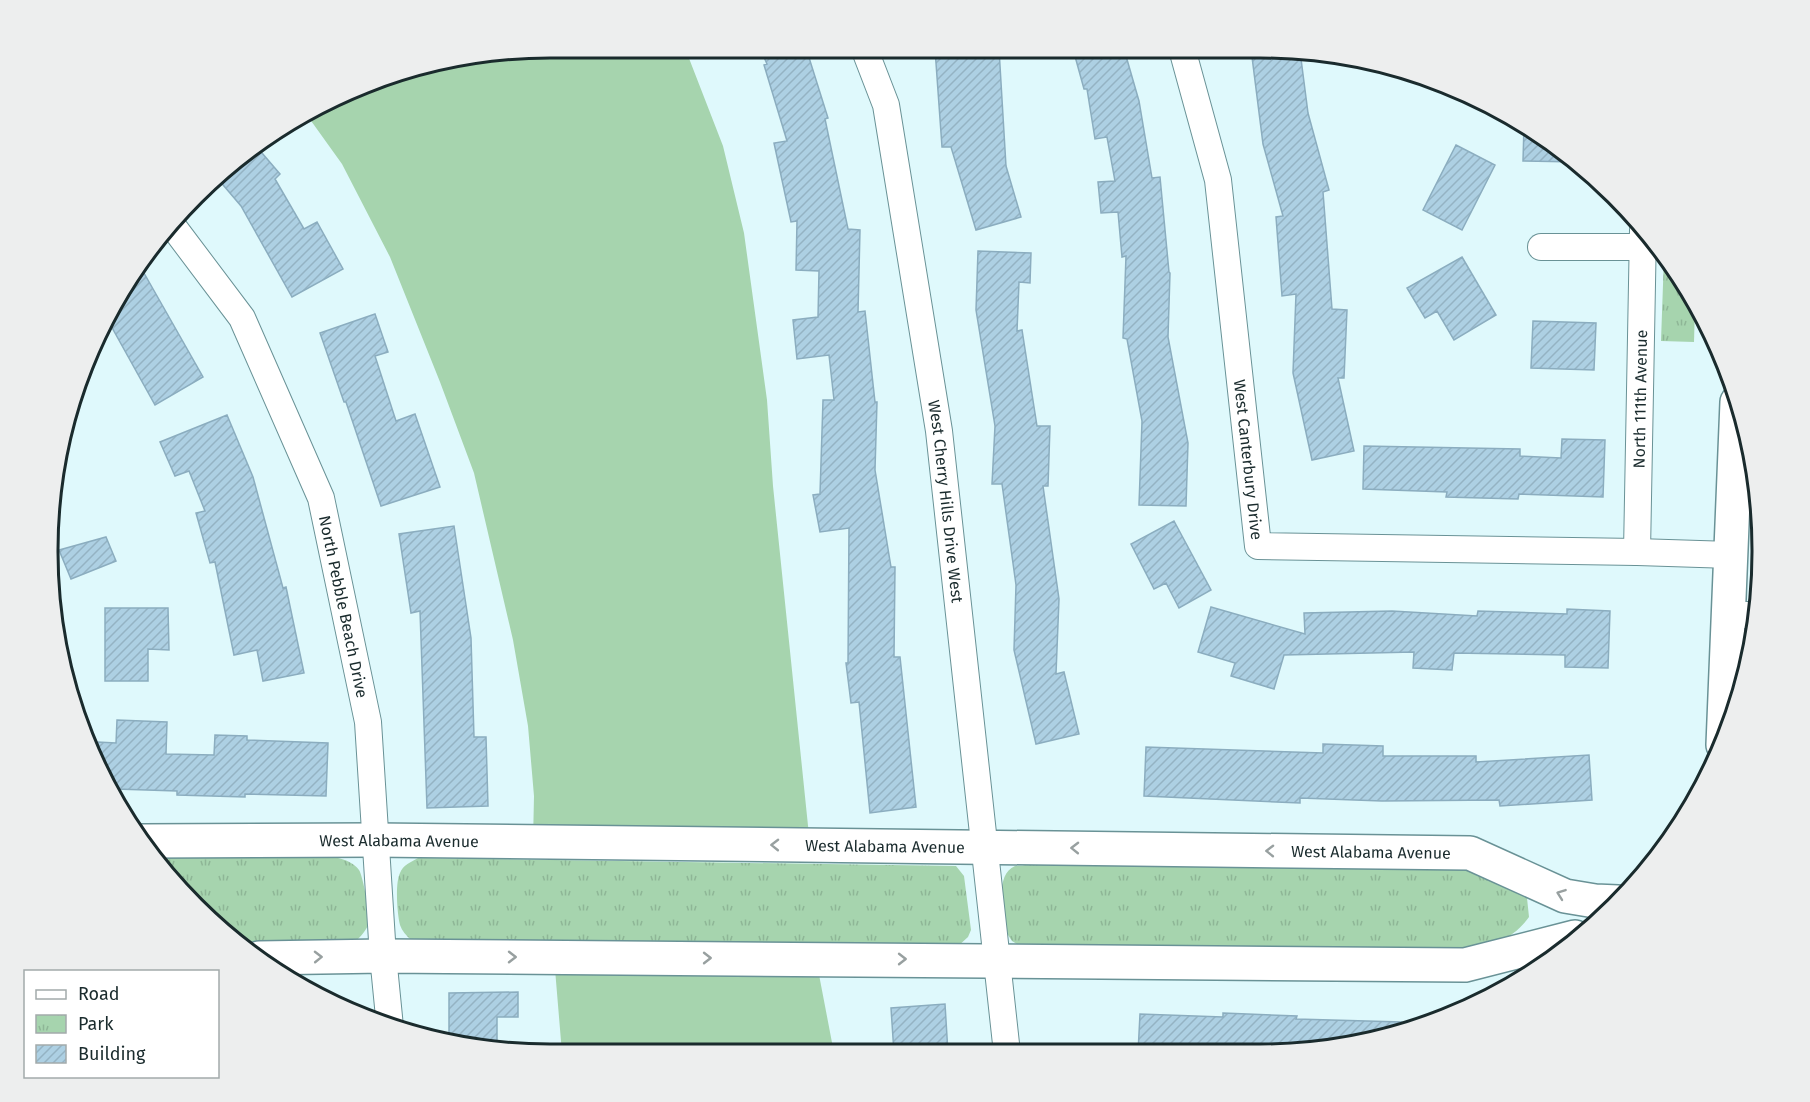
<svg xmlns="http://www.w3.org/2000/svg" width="1810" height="1102" viewBox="0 0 1810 1102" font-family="'Fira Sans',sans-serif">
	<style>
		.grass { fill: #a6d4ae }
		.park { fill: url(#park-tufts) }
		.building { fill: url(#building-hatch); stroke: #8badbf; stroke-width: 1.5 }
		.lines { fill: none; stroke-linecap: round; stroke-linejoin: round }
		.street-casing { stroke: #699296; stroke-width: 28 }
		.secondary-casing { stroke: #699296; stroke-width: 36 }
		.street { stroke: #fff; stroke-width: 26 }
		.secondary { stroke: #fff; stroke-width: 33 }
		.oneway { stroke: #98a0a0 }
		.labels { text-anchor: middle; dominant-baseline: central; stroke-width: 4.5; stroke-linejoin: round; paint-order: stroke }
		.street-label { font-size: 16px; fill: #1a2b2d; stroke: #fff }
		.rim { fill: none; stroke: #1a2b2d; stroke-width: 3 }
	</style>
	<defs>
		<pattern id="park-tufts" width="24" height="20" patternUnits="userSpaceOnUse" patternTransform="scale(1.5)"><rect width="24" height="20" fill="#a6d4ae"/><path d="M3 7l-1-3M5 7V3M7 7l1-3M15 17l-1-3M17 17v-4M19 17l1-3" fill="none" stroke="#8eb696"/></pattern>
		<pattern id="building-hatch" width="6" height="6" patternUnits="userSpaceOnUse" patternTransform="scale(1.5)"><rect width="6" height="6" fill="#add0e3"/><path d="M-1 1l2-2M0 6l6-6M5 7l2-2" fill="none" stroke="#94b3c3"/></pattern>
	</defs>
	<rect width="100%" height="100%" fill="#dff9fc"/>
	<path class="grass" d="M551 48H685L723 146 744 233 767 400 773 486 810 845 533 842 534 796 528 726 513 640 474 473 440 382 390 257 342 164 309 118 390 75Z
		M554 957 816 959 834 1053H562Z"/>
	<path class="park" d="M1664 256 1677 272 1695 306 1694 342 1661 341Z
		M152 857 338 858C346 860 354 863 359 870 363 876 370 914 369 922 367 930 361 936 355 942H243Z
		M418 858 956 866 964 876 971 930 968 937 957 947 411 940C406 935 402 931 400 925 397 913 395 883 400 873 403 865 411 862 418 858Z
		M1025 865H1196L1469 869 1522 893 1527 898 1529 917C1512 941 1492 944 1466 951L1020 946 1012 941 1008 935C1004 918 993 875 1015 866 1018 865 1022 866 1025 865Z"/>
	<path class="building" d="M760 48H806L828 118 825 119 848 229 860 230 858 312 865 311 875 402H877L875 470 891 567H895L894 657H900L916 807 870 813 859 702 851 703 846 663H848L849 528 820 532 813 495 820 494 823 400H834L829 355 797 359 793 320 818 317 819 271 796 270 797 221 791 222 774 143 787 141 764 65 767 64Z
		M935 49H999L1006 166 1021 217 976 230 951 147H942Z
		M1073 49H1124L1139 101 1152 178 1160 177 1169 272 1170 273 1168 337 1188 443 1186 506 1139 505 1142 421 1127 339 1123 338 1126 256 1122 257 1118 212 1101 213 1098 182 1115 181 1107 137 1095 139 1087 89H1084Z
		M1251 49H1292L1300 51 1308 113 1329 190 1323 192 1332 309 1347 310 1344 378H1338L1354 451 1312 460 1293 373 1296 294 1282 296 1276 217 1283 216 1263 144Z
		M1524 126 1539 133 1575 162 1523 161Z
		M1456 145 1495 165 1462 230 1423 210Z
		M256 146 280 174 275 179 304 229 317 222 343 269 292 297 241 206 218 179 245 152Z
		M978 251 1031 253 1030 283 1019 282 1017 331 1022 330 1037 426H1050L1048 486H1043L1059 599 1056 674 1064 672 1079 734 1036 744 1014 650 1016 585 1002 484H992L995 426 976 310Z
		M1462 257 1496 315 1454 340 1437 311 1425 318 1407 288Z
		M140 266 203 377 155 405 110 324Z
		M375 314 388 352 375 356 396 421 415 414 440 487 381 506 346 402H344L320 333Z
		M1533 321 1596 323 1594 370 1531 368Z
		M227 415 253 477 283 588 286 587 304 673 263 681 257 650 234 655 215 562 210 563 196 513 205 511 189 471 175 476 160 442Z
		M1562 439 1605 440 1603 497 1519 494 1518 499 1446 497 1447 492 1363 489 1364 446 1520 449V456L1561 458Z
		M1174 521 1211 590 1179 608 1166 583 1154 589 1131 544Z
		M454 526 471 638 474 737H486L488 806 427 808 420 611 411 613 399 534Z
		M106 537 116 561 71 579 59 550Z
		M1211 607 1305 634 1304 613 1392 611 1477 616 1478 611 1567 614V609L1610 611 1608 668 1565 667V655L1454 653 1452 670 1413 668 1414 652 1284 655 1274 689 1231 676 1235 663 1198 652Z
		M105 608H168L169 650 148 649V681H105Z
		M117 720 167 722 166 754 214 755 215 735 247 736V740L328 743 326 796 245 794V797L177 795V791L116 789 98 756V742L116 743Z
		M1323 744 1383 746V756H1476V762L1589 755 1592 800 1500 806 1499 800 1382 801 1300 798V803L1144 796 1146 747 1323 753Z
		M518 992V1017H497V1049L449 1039V993Z
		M945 1004 948 1053H894L891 1008Z
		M1223 1013 1297 1016 1296 1019 1402 1022 1403 1031 1292 1053H1138L1140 1014 1223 1017Z"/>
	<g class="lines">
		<g class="street-casing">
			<g id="street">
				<path id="s1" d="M864 48 886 105 939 431 1007 1053"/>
				<path id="s2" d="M1182 49 1218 180 1258 546 1637 552 1731 555"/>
				<path id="s3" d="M172 225 242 318 321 498 368 722 383 956 390 1027"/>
				<path d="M1541 247H1643"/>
				<path id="s4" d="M1637 552 1643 230"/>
				<path d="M1729 615H1756"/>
			</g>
		</g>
		<g class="secondary-casing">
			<g id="secondary">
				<path d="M1723 745 1737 402"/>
				<path id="s5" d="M143 841 375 840 1470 853 1565 896 1595 901 1618 902"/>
				<path d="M259 958 383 956 1465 965 1575 937"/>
			</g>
		</g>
		<use href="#street" class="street"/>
		<use href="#secondary" class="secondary"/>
	</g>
	<defs><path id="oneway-chevron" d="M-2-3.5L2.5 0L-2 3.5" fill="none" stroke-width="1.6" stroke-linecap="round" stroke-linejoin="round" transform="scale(1.5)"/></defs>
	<g class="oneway">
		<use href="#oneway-chevron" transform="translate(775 845) rotate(-179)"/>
		<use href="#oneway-chevron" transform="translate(1075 848) rotate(-179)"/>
		<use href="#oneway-chevron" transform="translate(1270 851) rotate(-179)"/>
		<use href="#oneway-chevron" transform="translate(1561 894) rotate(-160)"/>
		<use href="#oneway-chevron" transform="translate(318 957) rotate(-1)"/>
		<use href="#oneway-chevron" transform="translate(512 957)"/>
		<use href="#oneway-chevron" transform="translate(707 958)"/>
		<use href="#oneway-chevron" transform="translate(902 959)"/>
	</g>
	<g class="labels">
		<g class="street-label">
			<text stroke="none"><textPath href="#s4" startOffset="153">North 111th Avenue</textPath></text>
			<text stroke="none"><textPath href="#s2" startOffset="417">West Canterbury Drive</textPath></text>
			<text stroke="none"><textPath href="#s1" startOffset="462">West Cherry Hills Drive West</textPath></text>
			<text stroke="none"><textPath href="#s3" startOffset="424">North Pebble Beach Drive</textPath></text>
			<text stroke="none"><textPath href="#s5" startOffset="256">West Alabama Avenue</textPath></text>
			<text stroke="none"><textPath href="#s5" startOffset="742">West Alabama Avenue</textPath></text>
			<text stroke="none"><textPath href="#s5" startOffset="1228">West Alabama Avenue</textPath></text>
		</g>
	</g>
	<path d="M0 0H1810V1102H0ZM550 58H1260A492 492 0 0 1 1752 550V552A492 492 0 0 1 1260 1044H550A492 492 0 0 1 58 552V550A492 492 0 0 1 550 58Z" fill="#edeeee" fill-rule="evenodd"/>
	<path class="rim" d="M550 58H1260A492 492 0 0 1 1752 550V552A492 492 0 0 1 1260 1044H550A492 492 0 0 1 58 552V550A492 492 0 0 1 550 58Z"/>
	<rect x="24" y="970" width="195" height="108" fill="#ffffff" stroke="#a3aaab" stroke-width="1.5"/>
	<rect x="36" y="990" width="30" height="9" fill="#ffffff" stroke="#a3aaab" stroke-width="1.5"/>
	<text x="78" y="1000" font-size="18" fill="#1a2b2d">Road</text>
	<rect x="36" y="1015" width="30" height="18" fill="url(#park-tufts)" stroke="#a3aaab" stroke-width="1.5"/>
	<text x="78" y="1030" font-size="18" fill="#1a2b2d">Park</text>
	<rect x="36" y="1045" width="30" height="18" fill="url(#building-hatch)" stroke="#a3aaab" stroke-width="1.5"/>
	<text x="78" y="1060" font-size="18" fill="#1a2b2d">Building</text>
</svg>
